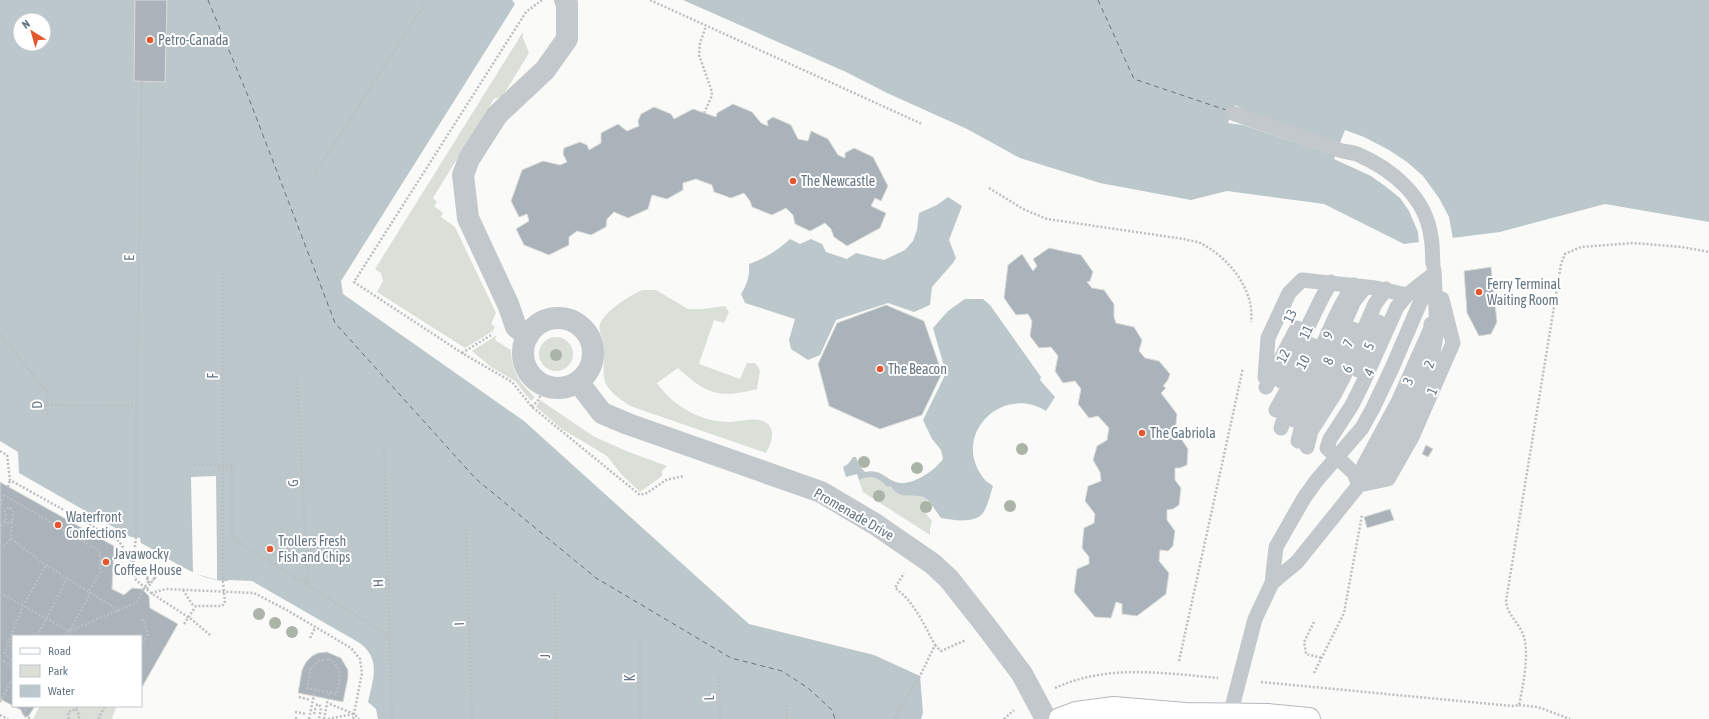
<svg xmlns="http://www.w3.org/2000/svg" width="1709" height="719" viewBox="0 0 1709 719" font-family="'Asap Condensed',sans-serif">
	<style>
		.green { fill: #dadfd7 }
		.water { fill: #bbc7cb; fill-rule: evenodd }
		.pier { fill: #fafaf8 }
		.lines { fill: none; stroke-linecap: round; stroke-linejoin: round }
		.ferry { stroke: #60757c; stroke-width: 1; stroke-dasharray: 5 4; stroke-linecap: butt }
		.building { fill: #aab3b9; stroke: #dcdcda }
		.secondary-casing { stroke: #b3babf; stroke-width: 24 }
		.path { stroke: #bbbfc2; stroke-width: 2.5; stroke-dasharray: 2 2; stroke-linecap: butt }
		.lane { stroke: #c3c8cc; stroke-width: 15 }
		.street { stroke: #c3c8cc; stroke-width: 22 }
		.secondary { stroke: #fff; stroke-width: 22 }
		.path-bridge { stroke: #bbbfc2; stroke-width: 2.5; stroke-dasharray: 2 2; stroke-linecap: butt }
		.tree { fill: #aab4a7 }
		.poi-dot { fill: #e4572e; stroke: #fff; stroke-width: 1.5 }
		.labels { text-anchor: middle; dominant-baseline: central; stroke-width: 4; stroke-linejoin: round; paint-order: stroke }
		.poi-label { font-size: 14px; fill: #657683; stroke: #fff; text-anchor: start }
		.street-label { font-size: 14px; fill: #657683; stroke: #fff }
	</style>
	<rect width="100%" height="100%" fill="#fafaf8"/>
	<path class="green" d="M523 32V38L529 53 502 97 494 99 433 198 437 202 434 206 443 213 441 217 455 227 496 313 491 324 495 327 493 331 465 348 377 292 383 281 381 273 375 269Z
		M642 290H656L688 309H703L725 306 729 312 724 323 714 320 699 364 740 379 747 363H755L760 370 757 389C719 399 706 394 678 368L657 383C673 407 703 423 732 422 742 421 756 417 765 422 777 429 771 444 766 453L630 406C595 382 606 380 603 343 602 335 596 328 602 320 611 307 628 297 642 290Z
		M497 335 495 340 511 350C512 373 519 382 535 397L531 401 515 381 491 367 472 351Z
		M539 354a17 17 0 1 1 34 0a17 17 0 1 1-34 0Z
		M540 400 593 436 626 451 667 466 662 471V476L640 492 622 475 607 456 562 429 536 407Z
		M871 476 877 477 887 487 891 485 902 495H914L927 499 923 510 932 521 930 529V535L863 492 859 480Z
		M40 706H117L112 718 113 719H33Z"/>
	<path class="water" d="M0 0H512L515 4 341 281 343 294 524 421 749 624 874 655 920 676 923 713 921 719H378L376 709 368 702C373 679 382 658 358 642L252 581 228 580V581C199 582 166 556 141 543L140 538 131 537 19 473 18 452 0 441ZM20 20H44V44H20Z
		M683 0H1709V222L1605 204 1500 232 1404 244 1324 204 1227 191 1191 200 1100 183 1020 158 967 129 887 93 846 72Z
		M948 197 962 206 949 240 956 258 953 263 932 287 930 305 914 312 888 303 836 320 820 355 808 360 791 349 789 340 795 319 745 303 741 294C747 284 750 276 749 264 765 258 777 251 790 239L800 244 811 239 822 244 826 252 847 259 856 253 884 260 905 250 913 241 917 230 919 213 937 205Z
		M965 299H983L990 305 1041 377 1040 380 1055 397 1046 411C1002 384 952 434 982 476 984 480 989 483 993 486 990 495 988 506 983 513 975 524 953 520 941 518 938 514 929 500 925 498 912 492 899 501 891 486L887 487C878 477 872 474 859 480L857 474 846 477 843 467 848 464 853 457H856L859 465 865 472C882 468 886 481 900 483 915 484 934 471 943 459L941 450 932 439 923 420 946 373 933 328 948 311Z"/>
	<path class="pier" d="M1235 105 1249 113 1340 143 1345 130 1364 137 1389 150 1407 162 1423 176 1439 198 1449 217 1453 239 1419 244 1418 232 1409 211 1400 198 1385 186 1371 176 1334 159 1335 156 1243 125 1228 123Z
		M216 476 217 559V580L193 573 191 477Z"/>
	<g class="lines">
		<path class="ferry" d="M208 0 248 96 335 323 476 479 596 578 731 658 782 671 808 688 832 710 835 719
			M1098 0 1134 79 1226 110"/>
	</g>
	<path class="building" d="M135 0H167L165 82 134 81Z
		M733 104 752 112 761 123 768 126 767 121 773 117 791 125 798 139 808 141 811 131 828 139 838 155 845 158V153L854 148 873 157 888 186 881 201 875 198 871 206 886 213 880 228 847 246 834 237 831 229 825 223 810 231 795 224 793 215 786 208 772 215 752 207 750 201 744 193 731 198 714 192 712 185 696 179 683 183V190L667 199 652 195 648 209 628 218 614 212 607 219 606 227 591 235 577 231 569 237V245L549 255 524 245 516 229 529 221 527 214 519 217 511 201 522 170 543 161 560 165 567 162 563 154 564 148 580 142 587 145 589 150 601 143V133L618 124 627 131 639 126 638 121 641 114 654 107 671 114 674 119 693 109 716 117 717 113Z
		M1049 248 1081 255 1093 272 1090 281 1087 282 1092 288 1104 290 1114 304V317L1116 323 1134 327 1142 340 1139 351 1145 358 1159 361 1170 374 1168 380 1163 386 1166 388 1161 393 1177 414 1175 433 1178 434 1188 449 1187 465 1180 468H1175V480L1181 488 1179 505 1173 509 1167 510V520L1175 531 1173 546 1168 551 1160 550 1159 561 1169 573 1166 594 1137 616 1122 614V604L1116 602 1111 618 1095 617 1074 592 1077 569 1089 564V557L1082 548 1084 528 1094 523 1095 514 1085 501 1088 486 1101 481 1100 472 1093 460 1097 446 1107 440 1109 428 1098 416 1089 418 1078 404 1081 389 1075 381 1063 383 1055 371 1058 356 1051 347 1039 348 1030 336 1032 321 1028 314 1016 315 1004 298 1008 265 1022 254 1033 271 1037 266 1033 259Z
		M1491 267 1497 322 1491 334 1479 336 1467 313 1464 271Z
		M886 305 924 321 942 373 922 415 880 429 829 406 818 364 837 323Z
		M1426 445 1433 449 1428 457 1422 454Z
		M0 482 114 546 112 589 124 595 132 588 142 589 149 596 150 608 178 624 141 689V636H13V706H35L28 717 23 715 21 710 0 699Z
		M1390 509 1394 520 1367 528 1364 517Z
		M327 652 341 658 348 670V678L343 702 298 693 302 670 306 662 312 656 318 653Z"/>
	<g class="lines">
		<g class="secondary-casing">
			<path id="secondary" d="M1060 719 1076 713 1114 708 1185 714 1268 715 1309 719"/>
		</g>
		<path class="path" d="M542 0 526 12 354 282 462 353 512 382 532 407 640 495 647 493 666 480 684 476
			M650 0 922 124
			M704 113 711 98 712 92 699 55 700 43 706 26
			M315 174 423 6 422 0
			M989 188 1023 209 1047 219 1184 239C1190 241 1197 241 1202 244 1229 258 1255 290 1251 322
			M0 334 47 392V418
			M462 353 493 334
			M297 379 308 585
			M47 405 136 406
			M532 407 539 399 544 386
			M384 447 392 719
			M0 451 7 455 10 480 119 541 133 563 136 580 151 593 191 619 210 635
			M194 465H232V538L389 636
			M8 487 10 480
			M0 493 100 551V573L88 593
			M0 517 3 495
			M6 520 5 511 9 507 13 510 11 539 46 565 118 610
			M466 529 472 719
			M0 549 11 539
			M133 563 136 537V435L142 81
			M147 578 151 571 155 570 157 574 153 581
			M147 589 151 583
			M183 590 192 604 196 606
			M0 593 69 631 136 603 143 590
			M151 593 166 589 254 593 285 609 351 648 360 659 362 673 353 719
			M555 593 556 719
			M1314 622 1304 642 1306 654 1322 658
			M184 624 196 606H222L225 603 223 582V270
			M37 636 67 579
			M67 636 90 594
			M310 638 315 628
			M640 638V719
			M9 641 5 653 13 661
			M935 645 941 651 966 640
			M141 646 148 635 142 617
			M13 655 9 640 23 606 46 565
			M0 659 13 667
			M329 659C343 669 340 679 337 694L307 688 311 668 319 661Z
			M1179 661 1243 368
			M1314 673 1344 613 1362 515
			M719 677 720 719
			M1261 682 1512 706 1519 705C1523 686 1530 652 1523 634 1518 622 1507 614 1506 601L1561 264 1565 254 1581 247 1633 243 1682 247 1709 252
			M1055 688C1107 664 1163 673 1218 678
			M299 697 310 700
			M0 702 13 678
			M330 704 354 714 359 719
			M316 705 319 704 321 708 319 719
			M787 705V719
			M1519 705 1538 707 1570 719
			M28 706 23 715 31 719
			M76 709 79 715V719
			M295 712 307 714
			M314 714 316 706
			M0 715 8 719
			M295 718 298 719
			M69 719 68 712 76 709 77 706
			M98 719 105 706
			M309 719 315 690
			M324 719 329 693
			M328 719 353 714
			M894 719 920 676 935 645C924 625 914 601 895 588L904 573
			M1004 719 1014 710"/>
		<path class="lane" d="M1232 113 1339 150C1345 152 1351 152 1357 154 1392 169 1426 197 1431 237 1433 246 1432 255 1433 264
			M1358 370 1379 322
			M1265 377 1268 338 1289 293 1302 280 1376 288 1407 295 1430 277
			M1281 381C1300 350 1311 314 1331 282
			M1266 387 1297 328
			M1276 410 1312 345
			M1294 420 1323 371 1354 301 1365 287
			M1281 428C1287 406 1302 388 1312 368 1326 340 1336 310 1354 285
			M1298 441 1302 425 1329 381 1353 329
			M1307 447 1311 431 1334 395 1344 376 1375 304 1386 289
			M1364 484 1388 479 1412 437 1453 343 1442 299
			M1359 485 1364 465 1398 402 1431 328V324
			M1359 485 1354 473 1327 448 1330 439 1352 405 1362 385 1397 307 1407 295
			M1272 583 1276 547 1304 498 1317 480 1362 428 1373 408 1392 368 1432 275
			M1229 719 1255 619 1272 583 1297 562 1359 485 1376 473 1400 430 1432 357 1437 331 1434 270"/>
		<path class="street" d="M523 353a35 35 0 1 1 70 0a35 35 0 1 1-70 0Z
			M528 336 516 327 508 304 468 218 463 175 469 159 497 115 545 70 567 39V4L565 0
			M578 382 602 413 628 424 821 492 875 524 933 564 949 579 986 626 1022 674 1046 719"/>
		<use href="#secondary" class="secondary"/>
		<path class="path-bridge" d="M0 519 9 524 12 520
			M0 530 6 520
			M147 578 148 582 152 581
			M151 583 157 574
			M143 590 148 582"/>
	</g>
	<g class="tree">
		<circle cx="556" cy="355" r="6"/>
		<circle cx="1022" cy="449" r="6"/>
		<circle cx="864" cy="462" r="6"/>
		<circle cx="917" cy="468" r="6"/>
		<circle cx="879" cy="496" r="6"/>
		<circle cx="1010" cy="506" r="6"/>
		<circle cx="926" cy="507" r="6"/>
		<circle cx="259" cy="614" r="6"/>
		<circle cx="275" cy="623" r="6"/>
		<circle cx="292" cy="632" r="6"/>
	</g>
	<g class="poi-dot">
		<circle cx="150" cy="40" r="4"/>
		<circle cx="793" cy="181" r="4"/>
		<circle cx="1479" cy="292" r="4"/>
		<circle cx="880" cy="369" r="4"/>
		<circle cx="1142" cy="433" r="4"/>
		<circle cx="58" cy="525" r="4"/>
		<circle cx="270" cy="549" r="4"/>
		<circle cx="106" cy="562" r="4"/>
	</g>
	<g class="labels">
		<g class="poi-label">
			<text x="158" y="40">Petro-Canada</text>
			<text x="801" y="181">The Newcastle</text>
			<text x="1487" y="284">Ferry Terminal<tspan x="1487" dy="16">Waiting Room</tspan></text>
			<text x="888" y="369">The Beacon</text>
			<text x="1150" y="433">The Gabriola</text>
			<text x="66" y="517">Waterfront<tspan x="66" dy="16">Confections</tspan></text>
			<text x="278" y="541">Trollers Fresh<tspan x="278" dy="16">Fish and Chips</tspan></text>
			<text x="114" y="554">Javawocky<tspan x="114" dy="16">Coffee House</tspan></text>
		</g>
		<g class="street-label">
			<text transform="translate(129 258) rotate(-89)">E</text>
			<text transform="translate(1290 316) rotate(-65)">13</text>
			<text transform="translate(1306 332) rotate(-65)">11</text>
			<text transform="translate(1328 335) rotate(-66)">9</text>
			<text transform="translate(1348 343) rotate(-66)">7</text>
			<text transform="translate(1369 346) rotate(-67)">5</text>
			<text transform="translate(1283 356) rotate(-63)">12</text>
			<text transform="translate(1328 361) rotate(-65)">8</text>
			<text transform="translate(1303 362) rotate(-62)">10</text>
			<text transform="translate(1429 364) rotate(-68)">2</text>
			<text transform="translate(1347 369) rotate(-65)">6</text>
			<text transform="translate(1369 372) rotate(-64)">4</text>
			<text transform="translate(213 376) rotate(-90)">F</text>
			<text transform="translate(1408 381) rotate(-66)">3</text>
			<text transform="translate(1432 391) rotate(-66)">1</text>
			<text transform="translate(37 405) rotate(-91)">D</text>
			<text transform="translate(293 483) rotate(-93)">G</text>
			<text transform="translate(854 514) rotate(30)">Promenade Drive</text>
			<text transform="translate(378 583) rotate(-92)">H</text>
			<text transform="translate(459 624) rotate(-92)">I</text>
			<text transform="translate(545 656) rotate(-91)">J</text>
			<text transform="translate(630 678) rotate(-90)">K</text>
			<text transform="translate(709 698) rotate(-91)">L</text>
		</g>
	</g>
	<rect x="12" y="635" width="130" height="72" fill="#ffffff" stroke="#c1c8cd"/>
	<rect x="20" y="648" width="20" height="6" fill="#ffffff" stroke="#c1c8cd"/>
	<text x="48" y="655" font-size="12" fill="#657683">Road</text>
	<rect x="20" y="665" width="20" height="12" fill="#dadfd7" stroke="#c1c8cd"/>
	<text x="48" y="675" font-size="12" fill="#657683">Park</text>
	<rect x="20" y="685" width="20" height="12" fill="#bbc7cb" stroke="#c1c8cd"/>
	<text x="48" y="695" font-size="12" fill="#657683">Water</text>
	<g transform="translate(32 32) rotate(323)"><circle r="19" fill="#ffffff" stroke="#c1c8cd"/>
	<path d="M0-3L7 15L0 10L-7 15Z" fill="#e4572e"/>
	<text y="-6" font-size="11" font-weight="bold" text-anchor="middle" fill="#657683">N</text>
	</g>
</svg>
